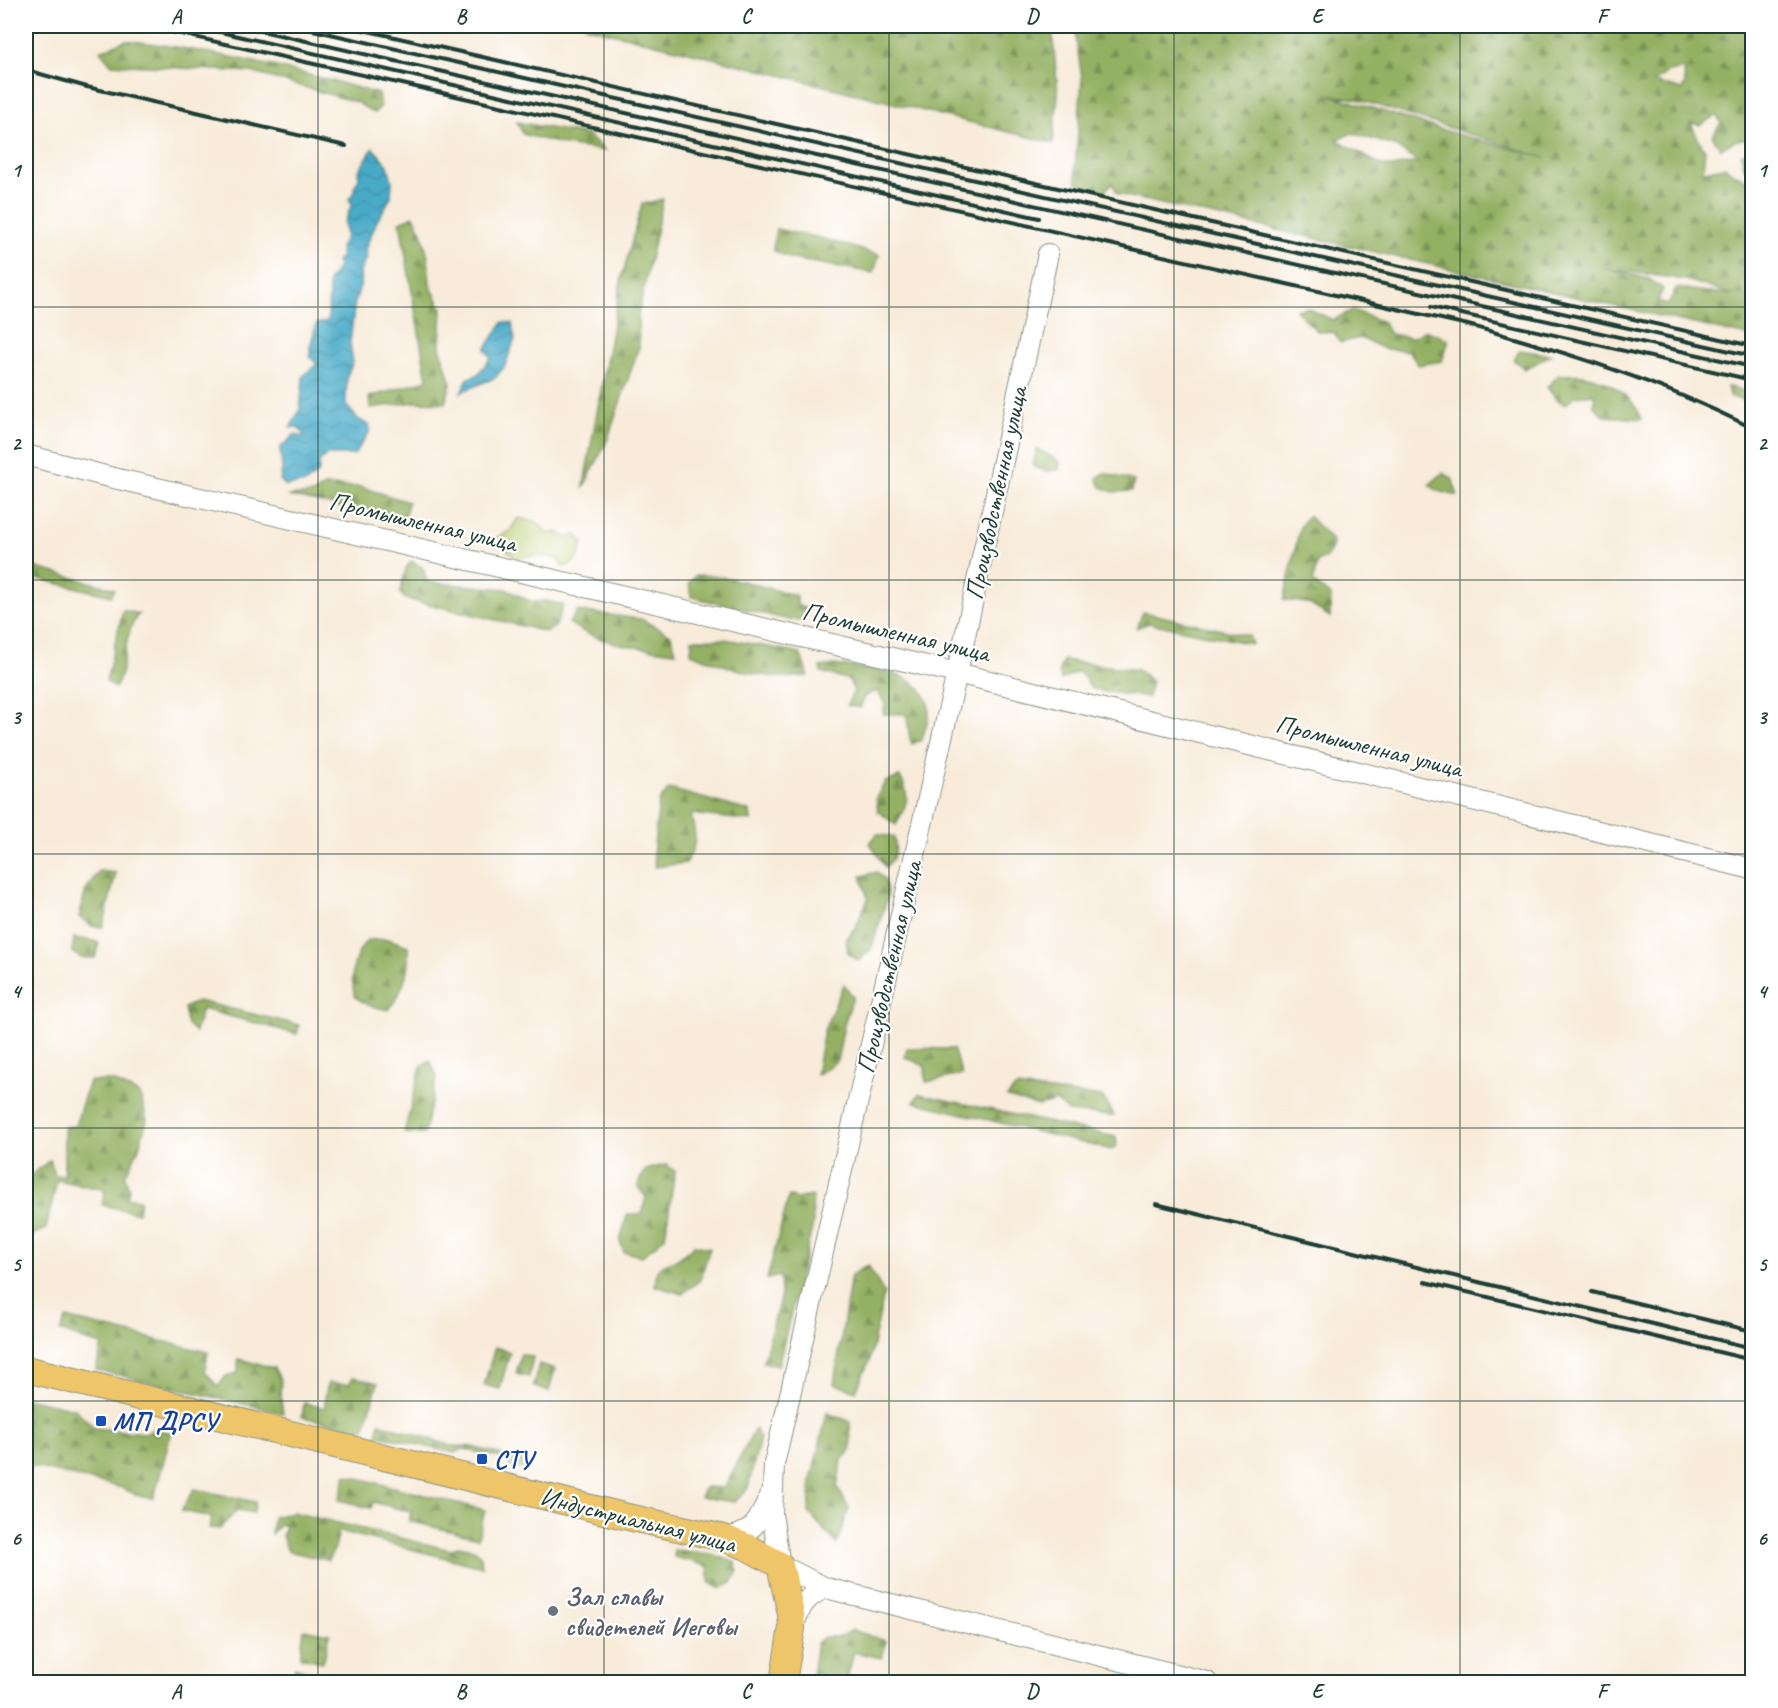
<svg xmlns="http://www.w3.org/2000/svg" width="1778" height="1708" viewBox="0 0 1778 1708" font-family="Caveat,sans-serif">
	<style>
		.grass { fill: #bbce72; stroke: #6d8653; stroke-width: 1.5 }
		.forest { fill: url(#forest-firs); stroke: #5a774c; stroke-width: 1.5; fill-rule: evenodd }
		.water { fill: url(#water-waves); stroke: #34747e; stroke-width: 1.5 }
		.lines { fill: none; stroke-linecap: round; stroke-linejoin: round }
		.minor-casing { stroke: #8c9486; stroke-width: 22 }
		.major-casing { stroke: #8c9486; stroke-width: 28 }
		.minor { stroke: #fff; stroke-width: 20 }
		.major { stroke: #eec569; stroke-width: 26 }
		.rail { stroke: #1f3d34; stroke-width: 4 }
		.grid { fill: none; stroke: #1f3d34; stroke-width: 1.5; stroke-opacity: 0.55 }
		.transit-dot { fill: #1a4fb4; stroke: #fff; stroke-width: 2 }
		.worship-dot { fill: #6b7280; stroke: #fff; stroke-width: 2 }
		.labels { text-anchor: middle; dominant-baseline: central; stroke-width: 4.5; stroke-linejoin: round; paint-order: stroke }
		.street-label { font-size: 26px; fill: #1f3d34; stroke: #fff }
		.transit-label { font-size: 26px; font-weight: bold; fill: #164399; stroke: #fff; text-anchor: start }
		.worship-label { font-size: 26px; font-weight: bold; fill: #5b616d; stroke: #fff; text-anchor: start }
		.neatline { fill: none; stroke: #1f3d34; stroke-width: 2 }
		.grid-label { font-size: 20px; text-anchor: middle; font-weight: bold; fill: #1f3d34 }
	</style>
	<defs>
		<pattern id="forest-firs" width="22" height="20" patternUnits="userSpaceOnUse" patternTransform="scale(1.5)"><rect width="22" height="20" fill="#94b164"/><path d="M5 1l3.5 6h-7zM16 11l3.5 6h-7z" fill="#789153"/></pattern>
		<pattern id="water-waves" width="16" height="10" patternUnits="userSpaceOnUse" patternTransform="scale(1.5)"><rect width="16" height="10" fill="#48aac8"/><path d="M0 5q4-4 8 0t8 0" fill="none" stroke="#3b8ca3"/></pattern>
	</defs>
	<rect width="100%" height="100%" fill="#fff"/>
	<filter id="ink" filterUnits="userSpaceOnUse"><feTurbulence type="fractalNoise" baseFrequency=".0167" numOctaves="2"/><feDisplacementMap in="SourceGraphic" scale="12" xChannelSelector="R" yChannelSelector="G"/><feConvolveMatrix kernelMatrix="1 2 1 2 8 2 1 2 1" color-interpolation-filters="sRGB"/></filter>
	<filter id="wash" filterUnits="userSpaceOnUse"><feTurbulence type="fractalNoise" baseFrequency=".008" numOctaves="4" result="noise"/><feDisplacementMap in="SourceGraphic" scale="24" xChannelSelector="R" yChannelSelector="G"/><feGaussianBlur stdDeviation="1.35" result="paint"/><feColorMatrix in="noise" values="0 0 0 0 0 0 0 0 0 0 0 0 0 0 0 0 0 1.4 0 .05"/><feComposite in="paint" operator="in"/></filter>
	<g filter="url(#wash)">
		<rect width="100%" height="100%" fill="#f8ebd9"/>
		<path class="grass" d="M518 518 537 522 548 534 557 532 567 538 577 535 583 542C579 557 579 562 563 567L558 559 536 555 516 558 494 539 510 531Z"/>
		<path class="forest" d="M584 26H1052L1058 94 1053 143Z
			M1074 26H1752V142L1747 138 1734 141 1721 149 1712 136 1721 123 1716 115 1701 125 1691 123 1697 137 1705 150 1703 171 1724 167 1745 180 1752 178V337L1118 194 1112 183 1105 191 1077 183 1075 171 1082 78ZM1684 69 1685 84 1682 90 1654 82 1668 72ZM1330 95 1357 99 1546 158 1453 133ZM1352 133 1395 146 1418 162 1392 167 1379 164 1337 140ZM1603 268 1686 280 1733 295 1676 288 1668 305 1658 301 1663 289 1649 279Z
			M126 40C211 50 297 70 379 94L381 106 374 113 356 102 251 72 111 64 100 51Z
			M517 122 588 135 605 151 565 145 523 134Z
			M1752 150V173L1744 167 1741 154Z
			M663 199 638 316 639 347 607 441 583 489 621 281 642 204Z
			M414 216 422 232 428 258 430 285 442 308 440 347 451 384 445 403 415 402 370 408 369 397 427 380 400 222Z
			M776 229 821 238 879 255 874 273 792 259 773 250Z
			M1307 308 1333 320 1353 310 1383 322 1390 334 1412 338 1425 330 1449 340 1442 361 1418 365 1409 351 1385 349 1360 338 1340 343 1335 333 1317 331 1296 310Z
			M1520 350 1551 355 1525 369 1514 360Z
			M1559 375C1567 375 1576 374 1583 375 1608 379 1633 396 1642 419L1604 416 1593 405 1595 394 1575 396 1565 405 1555 398 1547 387Z
			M1727 387 1752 392V403L1731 397Z
			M1037 449 1060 462 1059 470 1044 471 1033 466Z
			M1104 473 1134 481 1132 491 1113 492 1101 487 1097 478Z
			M1443 473 1452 478 1458 496 1438 491 1429 485Z
			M324 486 362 487 408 502 403 525 328 504 288 496 313 494Z
			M1308 515 1334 543 1328 556 1317 562 1313 582 1331 596 1330 617 1308 603 1284 600 1300 527Z
			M411 561 423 568 427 582 506 589 532 602 547 601 563 605 556 626 547 632 406 599 400 593 406 568Z
			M26 565 115 589 111 596 26 576Z
			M696 575C730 575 764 587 797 596V605L807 609 804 620H790L691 597 689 583Z
			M123 610 139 614C122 633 128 666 115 688L106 681Z
			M577 611 641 619 671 635 676 652C640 648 599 645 569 623Z
			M1143 612 1249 636 1252 644 1149 623 1137 628Z
			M692 639H725L800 653 808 676C768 682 728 668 691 653Z
			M1063 660 1138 670 1152 681 1148 697 1106 692 1091 688 1079 671 1061 680 1059 670Z
			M835 665C864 669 924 668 929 708 930 718 924 731 922 740L912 744C908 736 909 725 906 714H883L885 704 877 691 865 696 860 708 847 705 854 691 849 680 821 672 820 667Z
			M900 777C912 797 906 806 896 825L878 811 876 798 885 782Z
			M669 789 750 811 751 821 691 814C696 837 698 842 686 863L655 867 653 854 659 801Z
			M877 834 894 837C897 850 896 859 885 867L870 843Z
			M99 871 116 873 103 927 91 926 79 917 86 889Z
			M877 872 885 880 888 896 871 949 859 961 848 953 846 940 856 926 868 899 861 876Z
			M74 938 99 942 95 958H81L72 952Z
			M388 939 408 946C410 970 404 991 388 1010L368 1005 355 997C349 975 353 957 367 940Z
			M844 984 853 997 844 1025 837 1061 816 1075 824 1030Z
			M198 1001 299 1025 297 1034 202 1009 195 1032 187 1024 184 1008Z
			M907 1048 953 1049 962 1075 926 1082 925 1066 905 1057Z
			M430 1060 437 1077 424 1134 404 1133 421 1066Z
			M89 1081H112L140 1094 147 1120 139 1148 125 1176 129 1189 127 1197 140 1200 138 1213 102 1205 105 1190 57 1180 46 1229 32 1235 26 1234V1179L50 1160 55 1175 64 1176V1127L75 1126Z
			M1016 1087 1103 1097 1114 1116 1069 1112 1056 1101 1039 1106 1007 1097Z
			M919 1094 1116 1137 1117 1145 1111 1150 914 1102Z
			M667 1165 675 1171 665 1237 642 1256 624 1252 620 1242 627 1214H642L646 1197 638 1187C642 1167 649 1168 667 1165Z
			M789 1196 796 1199 812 1196 813 1224 778 1366 763 1362 781 1295 780 1276 767 1279Z
			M694 1245 710 1248 700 1280 682 1294 655 1286 657 1270 662 1265 678 1259Z
			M868 1265 884 1293 870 1359 856 1391 834 1384 851 1275Z
			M66 1318 208 1352 205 1371 218 1387 226 1376 238 1373V1359L274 1368 281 1381 280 1393 283 1413 96 1370 102 1345 86 1341 60 1331Z
			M495 1347 510 1352 500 1389 484 1385Z
			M521 1354 533 1357 529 1377 516 1374Z
			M539 1364 555 1369 549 1391 533 1386Z
			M353 1377 378 1383 364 1430 302 1417 304 1403 325 1408V1397L328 1383 349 1384Z
			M26 1398 75 1409 95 1428 145 1433 157 1428 171 1433 154 1498 142 1497 119 1487 26 1465Z
			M827 1413 850 1421 851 1450 842 1460 837 1487 849 1508 837 1544 809 1513 811 1480Z
			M379 1423 452 1446H468L530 1462 528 1470 510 1466 505 1459 464 1449 454 1453 377 1435Z
			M755 1429 760 1438 748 1488 735 1502 700 1497 705 1487 724 1488Z
			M346 1475 485 1510 478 1538 409 1521 411 1512 373 1502 371 1508 339 1500Z
			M194 1489 256 1502 253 1513 237 1510 220 1529 209 1528 211 1517 181 1511Z
			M292 1512 451 1550 459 1546 476 1550 481 1557 482 1567 339 1531 335 1548 328 1560 288 1551 282 1536 285 1526 280 1524 271 1534 273 1517Z
			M674 1550 711 1554 735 1562 738 1571 732 1583 720 1589 709 1582 708 1566 674 1557Z
			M304 1629 330 1634 323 1662 300 1657Z
			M852 1630 886 1641 882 1658 854 1652 848 1675 853 1682H821L811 1680 817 1643 824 1637H841Z
			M295 1667 319 1675 318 1682H291Z"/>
		<path class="water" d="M373 148 388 165 392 181 391 197 377 221 365 250 367 258 360 272 361 283 355 302 350 343 353 362 347 376 346 405 358 419 370 426 369 433 354 455H327L319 463V472L306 483 286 486 280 480 282 469 280 448 295 434 304 438 302 432 297 427 290 428 300 409 303 376 317 364 310 357V347L316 324 328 321 329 280 339 267 336 262 341 255 340 248 346 236 344 223 352 204 349 199 354 192V187L359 179 358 172Z
			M503 322 512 323 515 339 505 366 495 378 461 392 468 378 477 375 491 358 485 349Z"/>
	</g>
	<g filter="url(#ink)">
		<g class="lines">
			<g class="minor-casing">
				<path id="minor" d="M1048 254 957 673 774 1464 772 1514 780 1565 826 1588 1207 1682
					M26 455 105 476 957 673 1752 869
					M724 1538C753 1534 759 1523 769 1496
					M793 1627C801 1605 805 1597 826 1588"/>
			</g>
			<g class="major-casing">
				<path id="major" d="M26 1369 632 1518 724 1538 747 1547 780 1565 791 1614 792 1628 783 1682"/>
			</g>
			<use href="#minor" class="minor"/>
			<use href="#major" class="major"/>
			<path class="rail" d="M146 26 1468 325C1566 352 1662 382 1752 428
				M194 26 1039 218
				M240 26 1752 367
				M295 26 1752 356
				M346 26 1752 346
				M26 70 87 87 346 146
				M1431 307 1752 380
				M1156 1204 1752 1348
				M1425 1282 1752 1360
				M1592 1292 1752 1331"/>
		</g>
	</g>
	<path class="grid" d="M318 26V1682M604 26V1682M889 26V1682M1174 26V1682M1460 26V1682M26 307H1752M26 580H1752M26 854H1752M26 1128H1752M26 1401H1752"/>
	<g class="transit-dot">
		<rect x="95" y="1415" width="12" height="12" rx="3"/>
		<rect x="476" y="1453" width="12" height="12" rx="3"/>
	</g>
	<circle class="worship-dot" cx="553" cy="1611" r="6"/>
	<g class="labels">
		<g class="street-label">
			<text transform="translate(996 493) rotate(-78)">Производственная улица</text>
			<text transform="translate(423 522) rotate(13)">Промышленная улица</text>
			<text transform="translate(896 632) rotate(13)">Промышленная улица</text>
			<text transform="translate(1369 746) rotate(14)">Промышленная улица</text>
			<text transform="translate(889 967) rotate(-77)">Производственная улица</text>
			<text transform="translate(638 1520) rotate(14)">Индустриальная улица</text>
		</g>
		<g class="transit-label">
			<text x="113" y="1421">МП ДРСУ</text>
			<text x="494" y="1459">СТУ</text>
		</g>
		<g class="worship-label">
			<text x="565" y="1596">Зал славы<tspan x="565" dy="30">свидетелей Иеговы</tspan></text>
		</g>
	</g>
	<rect width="1778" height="1708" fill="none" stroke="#fff" stroke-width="66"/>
	<rect x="33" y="33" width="1712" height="1642" class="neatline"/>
	<g class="grid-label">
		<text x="176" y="23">A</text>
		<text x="461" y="23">B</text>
		<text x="746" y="23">C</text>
		<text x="1032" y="23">D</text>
		<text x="1317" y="23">E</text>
		<text x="1602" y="23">F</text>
		<text x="16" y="177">1</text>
		<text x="1762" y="177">1</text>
		<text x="16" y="450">2</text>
		<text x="1762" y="450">2</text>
		<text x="16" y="724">3</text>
		<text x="1762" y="724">3</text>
		<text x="16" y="998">4</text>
		<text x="1762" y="998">4</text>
		<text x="16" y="1271">5</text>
		<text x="1762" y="1271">5</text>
		<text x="16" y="1545">6</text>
		<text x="1762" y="1545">6</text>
		<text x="176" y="1698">A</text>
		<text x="461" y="1698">B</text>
		<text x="746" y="1698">C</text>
		<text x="1032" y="1698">D</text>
		<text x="1317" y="1698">E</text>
		<text x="1602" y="1698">F</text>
	</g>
</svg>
